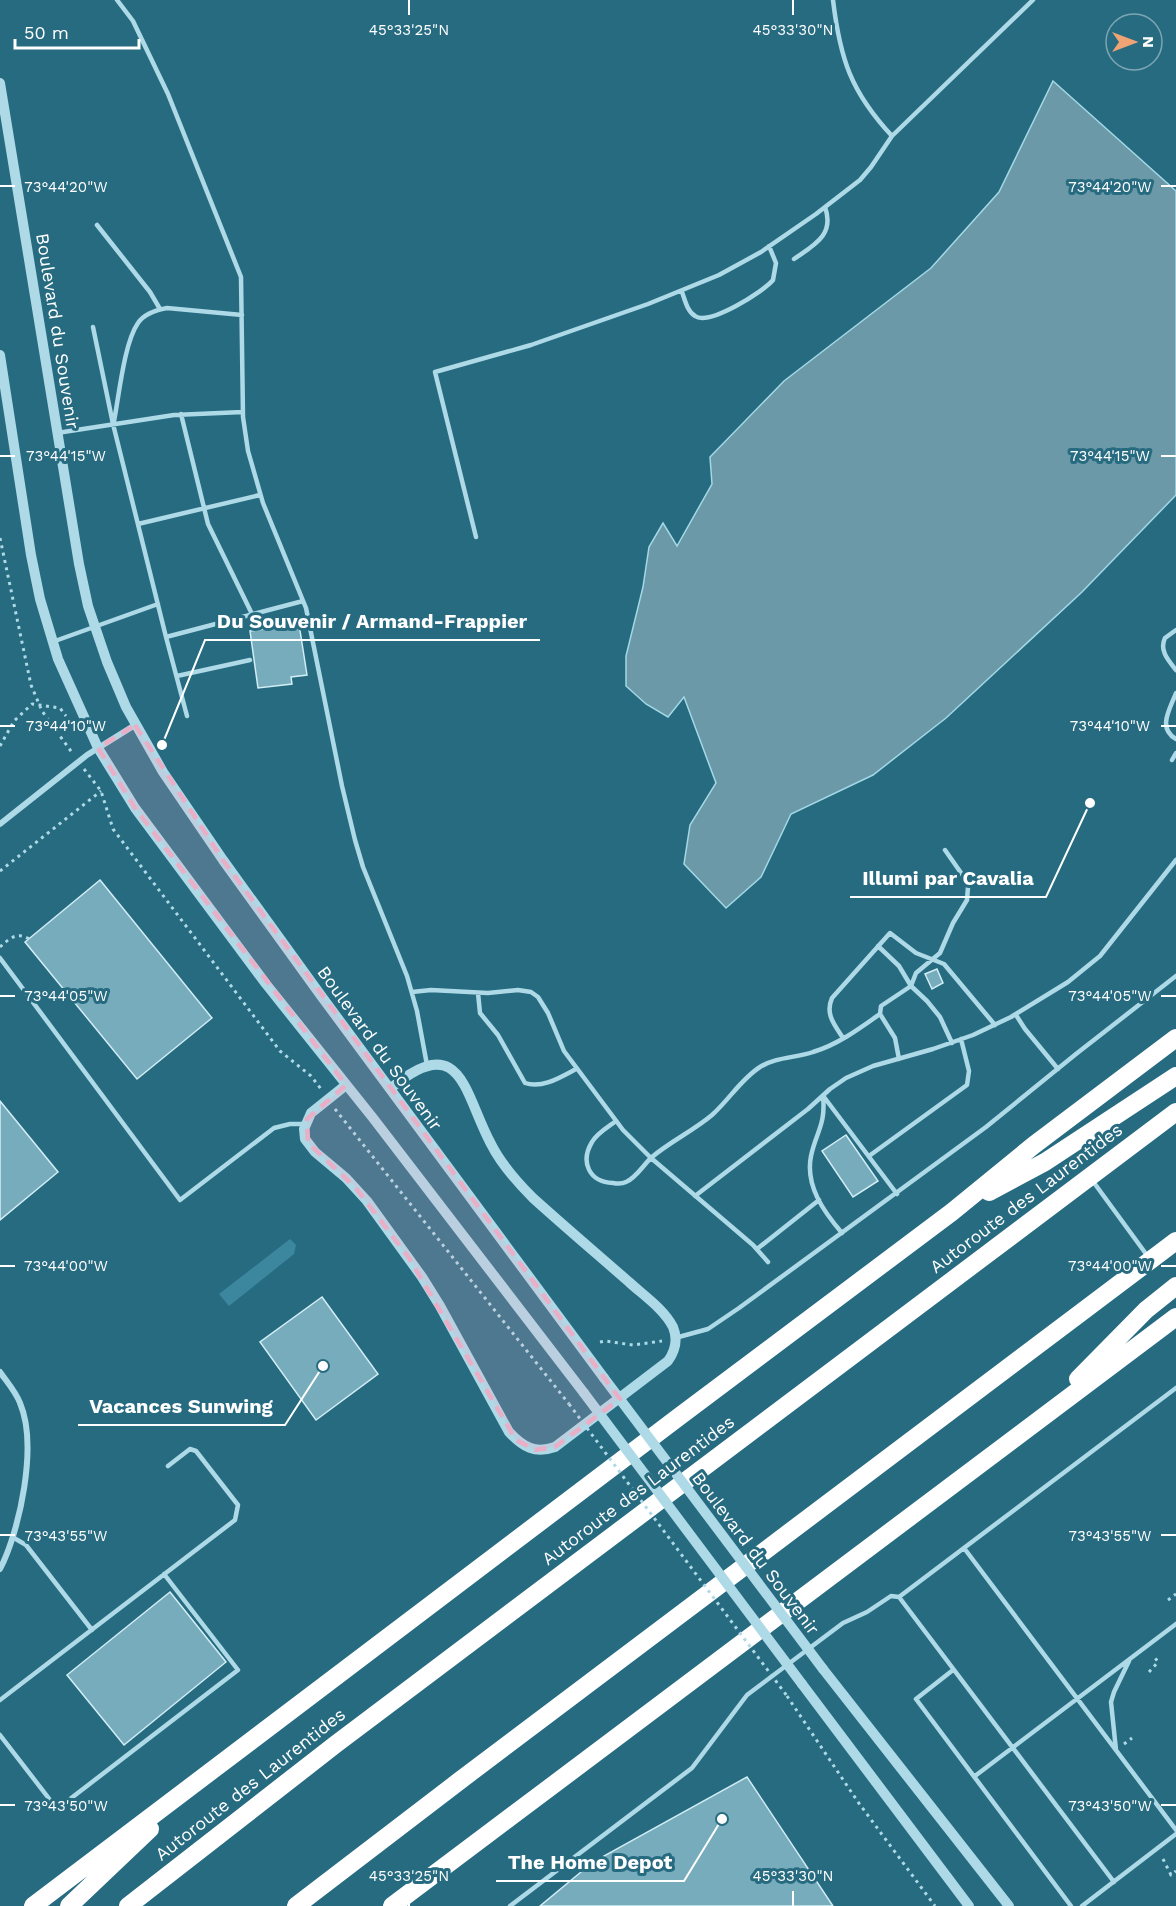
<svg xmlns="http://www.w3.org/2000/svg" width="1176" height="1906" viewBox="0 0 1176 1906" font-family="'Work Sans',sans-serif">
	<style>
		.green { fill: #3c879e }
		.water { fill: #6b99a7; stroke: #a3d8e6; stroke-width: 1.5 }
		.building { fill: #77acbc; stroke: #d1edf5; stroke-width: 1.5 }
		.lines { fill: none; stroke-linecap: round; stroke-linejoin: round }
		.path { stroke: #aed9e6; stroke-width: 3; stroke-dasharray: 3 4.5; stroke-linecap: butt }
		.service { stroke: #aed9e6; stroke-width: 4.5 }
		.minor { stroke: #aed9e6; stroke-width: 6 }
		.tertiary { stroke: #aed9e6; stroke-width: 10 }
		.motorway { stroke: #fff; stroke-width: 18 }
		.path-bridge { stroke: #aed9e6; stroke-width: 3; stroke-dasharray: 3 4.5; stroke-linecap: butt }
		.tertiary-bridge { stroke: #aed9e6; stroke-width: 10 }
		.marked { fill: #eaaec6; fill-opacity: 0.2; stroke: #eaaec6; stroke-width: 4.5; stroke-dasharray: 12 8; stroke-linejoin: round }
		.ticks { fill: none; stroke: #fff; stroke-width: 2 }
		.labels { text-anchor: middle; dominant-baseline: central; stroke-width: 6; stroke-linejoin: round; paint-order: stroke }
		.street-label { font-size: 18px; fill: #fff; stroke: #276b81 }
		.ticks-label { font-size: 15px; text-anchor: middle; fill: #fff; stroke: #276b81; stroke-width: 6; stroke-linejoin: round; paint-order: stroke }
		.leader { fill: none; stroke: #fff; stroke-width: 2 }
		.callout-dot { fill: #fff; stroke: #276b81; stroke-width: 2 }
		.callout-label { font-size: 20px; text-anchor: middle; font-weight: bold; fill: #fff; stroke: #276b81; stroke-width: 6; stroke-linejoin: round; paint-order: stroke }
	</style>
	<rect width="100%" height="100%" fill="#276b81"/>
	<path class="green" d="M290 1239 296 1245 294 1254 229 1306 219 1294Z"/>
	<path class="water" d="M1053 81 1176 191V495L1082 592 946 718 873 775 791 814 761 877 726 908 684 864 690 825 716 783 684 697 668 717 646 704 626 686V656L643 587 649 547 663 523 677 546 712 484 710 457 784 381 931 268 999 192Z"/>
	<path class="building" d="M299 624 307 675 291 677 292 684 258 688 250 631Z
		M100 880 212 1018 137 1079 25 942Z
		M937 969 943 983 932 989 925 974Z
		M0 1101 58 1172 0 1220Z
		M846 1135 878 1181 853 1197 822 1151Z
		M322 1297 378 1374 316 1420 260 1342Z
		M170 1592 226 1662 124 1745 67 1675Z
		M747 1777 833 1906H540L593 1862Z"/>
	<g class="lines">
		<path class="path" d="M0 538 31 685 42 711 73 754
			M0 746 14 721 32 704 60 708 66 716
			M84 769 101 791 113 829 280 1051 311 1076 321 1089
			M0 871 101 791
			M0 947C9 939 17 931 29 939
			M335 1109 569 1404
			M600 1342 605 1341 633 1345 662 1341
			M1168 1600 1176 1594
			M1149 1672 1158 1662 1153 1655
			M787 1696 858 1802 935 1906
			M1124 1744 1132 1738
			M1163 1859 1171 1875 1176 1871"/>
		<path class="service" d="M117 0 133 21 168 94 241 277 243 417 248 451 263 503 306 608 342 786 355 840 363 867 407 976 417 1011 427 1065
			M833 0C840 59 851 92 892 136
			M97 225 150 292 160 309
			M794 259C814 245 835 235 825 207
			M682 292C685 300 687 311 695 316 709 326 763 292 773 280L776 263 769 246
			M93 327 113 424 166 637 303 601
			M181 414 208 524 252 614
			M114 421C119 396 124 343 138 323 144 314 156 310 167 308L242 315
			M57 433 174 415 243 412
			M138 524 260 495
			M476 537 435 372 531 345 648 304 719 275 761 252 816 214 860 180 871 167 892 136 1033 0
			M1176 630 1165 638C1159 650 1168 660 1176 670
			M166 637 187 716
			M55 641 158 604
			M177 676 250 660
			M1176 693C1170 709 1157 728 1176 739
			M1172 760 1176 753
			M878 946 899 966 911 986 927 1001 940 1017 952 1043
			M0 958 180 1200 274 1128 290 1124H304
			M412 992 431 990 488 993 518 990 531 992 538 997 548 1013 564 1051 623 1130 651 1158 753 1245 768 1262
			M478 993 480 1013 498 1035 525 1083C542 1089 561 1077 576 1069
			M880 1014 881 1006 911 986 916 973 940 953 953 923 967 900 968 887 966 880 945 850
			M1016 1015 1025 1029 1058 1069
			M843 1038C834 1024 825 1014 832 998L890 933 916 953 944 964 995 1025
			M823 1096C826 1125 816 1132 811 1156 805 1186 824 1212 842 1233
			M824 1097 897 1194
			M616 1121C608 1127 597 1133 592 1142 580 1162 589 1182 613 1183 618 1184 622 1184 626 1182 637 1177 643 1165 652 1157 671 1141 693 1131 712 1115 729 1100 741 1079 760 1067 776 1057 796 1058 813 1052 837 1045 859 1029 880 1014L895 1038 899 1059
			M869 1156 967 1085 969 1071 961 1039
			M1092 1180 1149 1258
			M695 1196 808 1109 830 1089 846 1078 873 1066 933 1049 973 1035 1011 1017 1068 982 1100 956 1176 860
			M757 1249 819 1200
			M675 1338 708 1329 739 1308 986 1127 1076 1054 1176 976
			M14 1538 26 1545 92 1630
			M964 1548 1176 1830
			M899 1597 1114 1882
			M953 1670 916 1699 1071 1906
			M0 1700 235 1520 238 1505 196 1451 190 1449 168 1466
			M0 1735 57 1809 238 1670 164 1574
			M1116 1750 1111 1702 1114 1692 1129 1661
			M975 1776 1176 1624
			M510 1906 692 1768 747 1695 843 1623 867 1612 891 1596 899 1597 1176 1388
			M1082 1906 1176 1834"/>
		<path class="minor" d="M0 824 87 755 135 725
			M0 1372C7 1382 16 1392 20 1403 38 1445 20 1530 0 1569"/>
		<path class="tertiary" d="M0 83 79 564 88 606 107 662 126 707 163 772 223 860 322 997 604 1378
			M0 355 31 555 40 599 58 659 98 748 135 808 266 984 373 1118 584 1393
			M346 1085 311 1113 304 1129 305 1139 315 1152 346 1178 367 1201 422 1277 440 1306 509 1432C523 1447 535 1454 555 1447L668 1361C675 1351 678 1339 673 1327 664 1309 643 1295 629 1282 597 1254 564 1226 533 1198 517 1182 501 1164 491 1144 464 1094 462 1029 391 1088
			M823 1669 1009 1906
			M802 1684 969 1906"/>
		<path class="motorway" d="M989 1192 1045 1162 1176 1076
			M1078 1379 1146 1310 1176 1286
			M33 1906 680 1416 952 1212 1034 1145 1176 1038
			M69 1906 150 1829
			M128 1906 336 1744 1176 1112
			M296 1906 458 1782 1176 1241
			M392 1906 1176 1317"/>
		<path class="path-bridge" d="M569 1404 787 1696"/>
		<path class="tertiary-bridge" d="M604 1378 823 1669
			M584 1393 802 1684"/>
	</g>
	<path class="marked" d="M135 725 223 860 620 1399 555 1447 535 1450 516 1440 409 1258 355 1187 308 1143 307 1119 346 1085 135 808 98 748Z"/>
	<path class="ticks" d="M409 0V15M793 0V15M0 186H15M1161 186H1176M0 456H15M1161 456H1176M0 726H15M1161 726H1176M0 996H15M1161 996H1176M0 1266H15M1161 1266H1176M0 1535H15M1161 1535H1176M0 1805H15M1161 1805H1176M409 1891V1906M793 1891V1906"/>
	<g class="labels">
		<g class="street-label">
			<text transform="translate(58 331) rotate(81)">Boulevard du Souvenir</text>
			<text transform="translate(380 1048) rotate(54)">Boulevard du Souvenir</text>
			<text transform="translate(1026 1198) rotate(-37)">Autoroute des Laurentides</text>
			<text transform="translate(638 1490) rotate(-37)">Autoroute des Laurentides</text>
			<text transform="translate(756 1553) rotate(53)">Boulevard du Souvenir</text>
			<text transform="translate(250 1784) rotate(-38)">Autoroute des Laurentides</text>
		</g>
	</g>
	<g class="ticks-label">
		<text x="409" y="35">45°33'25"N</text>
		<text x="793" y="35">45°33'30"N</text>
		<text x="1110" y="192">73°44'20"W</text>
		<text x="66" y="192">73°44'20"W</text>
		<text x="1110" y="461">73°44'15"W</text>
		<text x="66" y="461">73°44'15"W</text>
		<text x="1110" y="731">73°44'10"W</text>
		<text x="66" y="731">73°44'10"W</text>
		<text x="1110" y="1001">73°44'05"W</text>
		<text x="66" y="1001">73°44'05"W</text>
		<text x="1110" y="1271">73°44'00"W</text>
		<text x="66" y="1271">73°44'00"W</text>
		<text x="1110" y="1541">73°43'55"W</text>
		<text x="66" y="1541">73°43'55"W</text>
		<text x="66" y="1811">73°43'50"W</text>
		<text x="1110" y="1811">73°43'50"W</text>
		<text x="409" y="1881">45°33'25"N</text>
		<text x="793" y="1881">45°33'30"N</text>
	</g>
	<path class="leader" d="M162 745L205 640H540M1090 803L1046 897H850M323 1366L285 1425H78M722 1819L684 1881H496"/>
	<g class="callout-dot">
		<circle cx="162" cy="745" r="6"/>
		<circle cx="1090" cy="803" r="6"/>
		<circle cx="323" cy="1366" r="6"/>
		<circle cx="722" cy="1819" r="6"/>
	</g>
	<g class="callout-label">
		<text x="372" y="628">Du Souvenir / Armand-Frappier</text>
		<text x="948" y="885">Illumi par Cavalia</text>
		<text x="181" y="1413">Vacances Sunwing</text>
		<text x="590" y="1869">The Home Depot</text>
	</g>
	<g transform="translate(1134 42) rotate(90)"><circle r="28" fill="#276b81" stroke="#7da6b3" stroke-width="1.5"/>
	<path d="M0-4.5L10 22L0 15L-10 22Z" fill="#eea474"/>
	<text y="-9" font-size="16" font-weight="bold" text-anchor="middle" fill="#ffffff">N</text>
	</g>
	<path d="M15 39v9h124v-9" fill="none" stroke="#ffffff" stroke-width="3"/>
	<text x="24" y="39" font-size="18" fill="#ffffff" stroke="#276b81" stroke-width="4.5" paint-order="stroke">50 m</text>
</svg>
